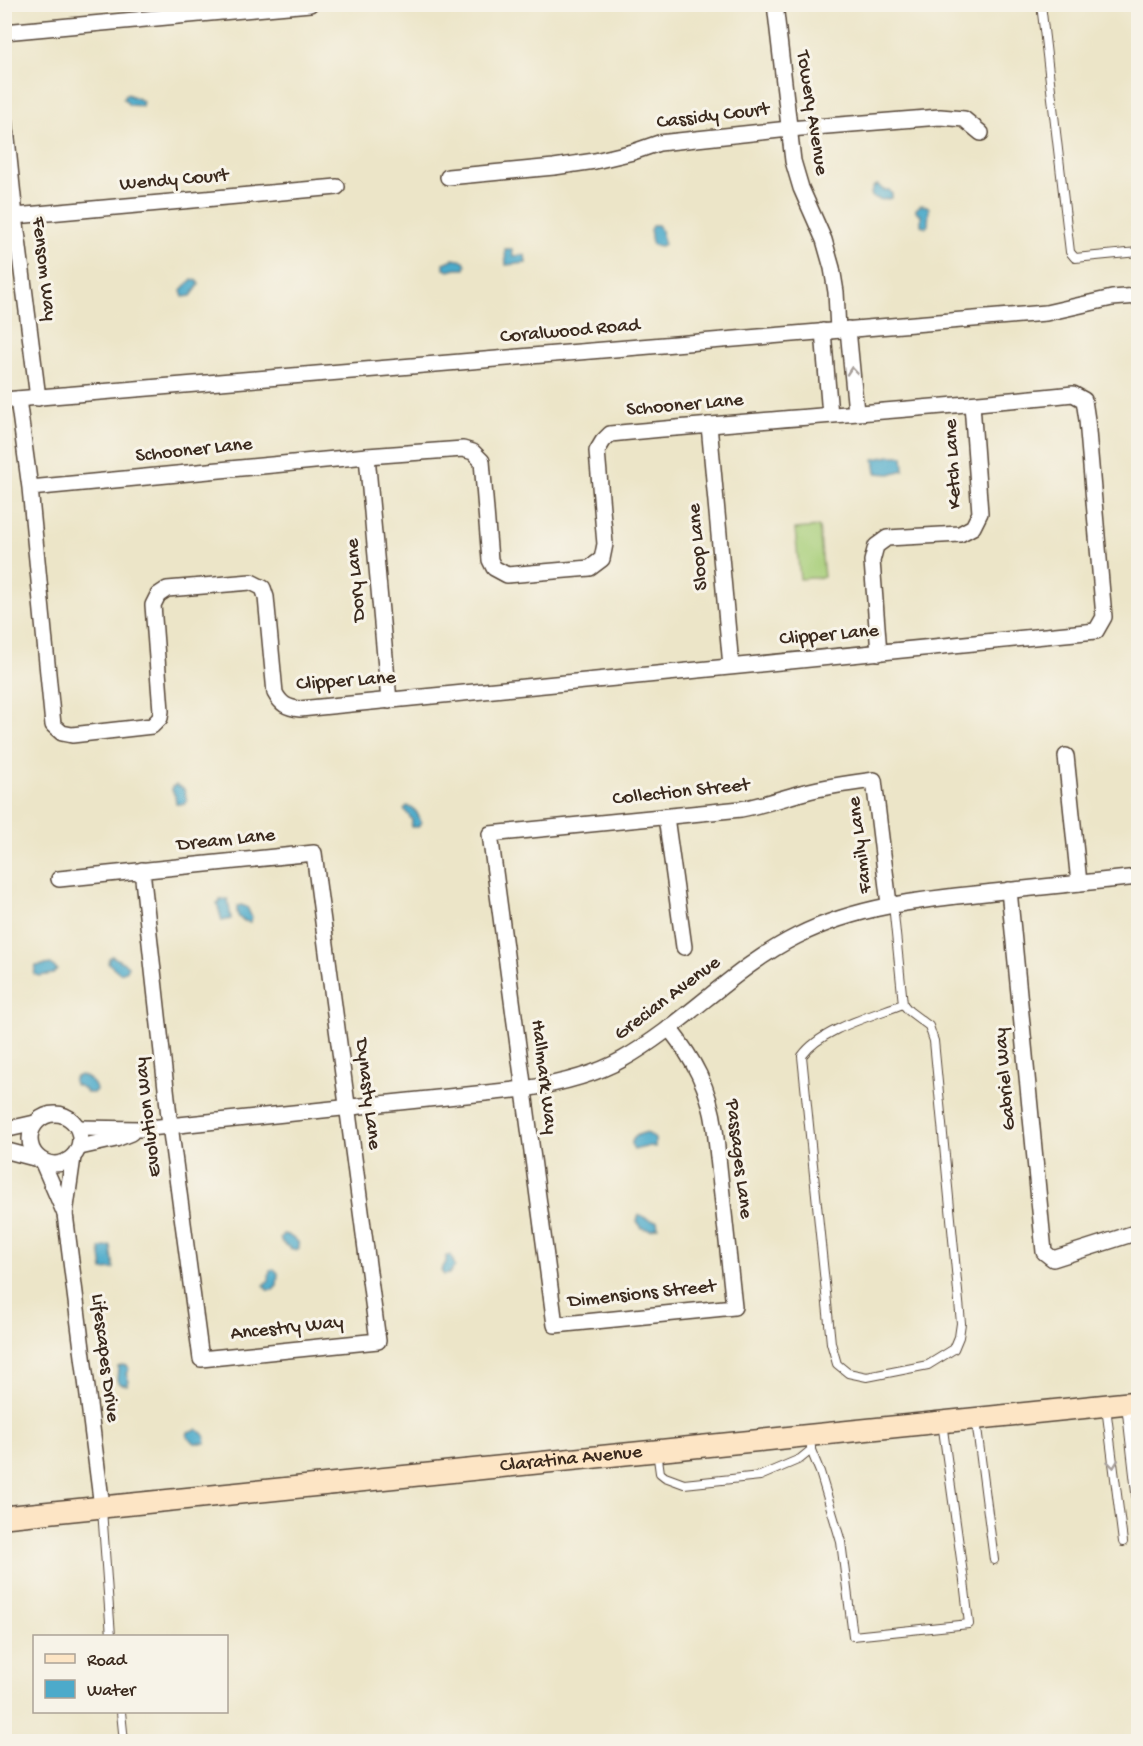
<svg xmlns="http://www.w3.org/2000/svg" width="1143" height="1746" viewBox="0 0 1143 1746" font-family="'Gochi Hand',sans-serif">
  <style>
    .green { fill: #a6cd77; stroke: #707c4a; stroke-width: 1.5 }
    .water { fill: #4caaca; stroke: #446a74; stroke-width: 1.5 }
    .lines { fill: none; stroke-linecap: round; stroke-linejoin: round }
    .service-casing { stroke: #564638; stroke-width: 10 }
    .minor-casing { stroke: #564638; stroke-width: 18 }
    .secondary-casing { stroke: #564638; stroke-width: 24 }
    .service { stroke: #fff; stroke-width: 8 }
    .minor { stroke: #fff; stroke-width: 15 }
    .secondary { stroke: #fde5c5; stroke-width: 21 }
    .oneway { stroke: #a79f9a }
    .labels { text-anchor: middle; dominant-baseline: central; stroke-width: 6; stroke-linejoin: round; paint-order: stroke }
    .street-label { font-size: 20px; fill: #3b2a1e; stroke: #f7f3e8 }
  </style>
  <rect width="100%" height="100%" fill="#f7f3e8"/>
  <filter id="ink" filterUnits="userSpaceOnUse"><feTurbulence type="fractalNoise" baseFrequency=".0167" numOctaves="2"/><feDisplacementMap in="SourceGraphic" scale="12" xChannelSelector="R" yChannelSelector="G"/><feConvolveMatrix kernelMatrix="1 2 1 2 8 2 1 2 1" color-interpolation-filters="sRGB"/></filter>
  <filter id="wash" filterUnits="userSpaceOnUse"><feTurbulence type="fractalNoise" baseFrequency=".008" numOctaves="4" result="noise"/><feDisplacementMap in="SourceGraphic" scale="24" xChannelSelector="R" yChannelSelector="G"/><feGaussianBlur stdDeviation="1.35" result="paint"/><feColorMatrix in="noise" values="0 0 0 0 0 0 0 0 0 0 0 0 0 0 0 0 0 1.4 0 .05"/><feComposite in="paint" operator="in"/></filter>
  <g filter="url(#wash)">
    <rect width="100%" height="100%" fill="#ece5c8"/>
    <polygon class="green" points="819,527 824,577 800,579 795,529"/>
    <g class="water">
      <polygon points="127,94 143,101 142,106 129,105 123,98"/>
      <polygon points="878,185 883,190 889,190 892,194 892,198 882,200 872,197 871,193 874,186"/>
      <polygon points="921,205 927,206 929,208 928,225 926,227 921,225 921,215 916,211 916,209"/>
      <path d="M 655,225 L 658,225 C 661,228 664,241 664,244 L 661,246 L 653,245 C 650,240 652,235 650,230 L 652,226 Z"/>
      <polygon points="505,249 512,249 513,256 525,255 526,263 506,265"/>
      <polygon points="453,259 464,261 466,265 465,269 456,269 449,271 444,269 444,263"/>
      <polygon points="192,279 198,281 199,285 191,296 183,297 181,291"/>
      <polygon points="890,456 903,456 904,470 890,474 876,473 874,459"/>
      <polygon points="176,785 184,789 187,801 184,804 176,804 175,796 172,790 172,787"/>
      <path d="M 407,806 C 415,808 419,814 421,823 L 418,827 L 411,827 L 412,820 L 404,809 Z"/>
      <polygon points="228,899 231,919 222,921 217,903 220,902 220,900"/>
      <path d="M 241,905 L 247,907 L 252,918 L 250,922 C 240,921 236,917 237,906 Z"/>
      <polygon points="112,956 126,964 128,966 126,971 120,973 108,963 109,958"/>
      <polygon points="51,964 57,970 53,974 39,976 34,974 36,966"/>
      <path d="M 80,1075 C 87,1077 95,1083 96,1090 L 93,1093 L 87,1093 L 83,1088 L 74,1084 L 74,1078 Z"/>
      <path d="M 644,1133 L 649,1134 L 655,1139 L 655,1147 L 650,1146 L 634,1150 C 628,1140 636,1135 644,1133 Z"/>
      <polygon points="639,1215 650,1220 657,1221 658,1227 651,1230 642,1228 637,1221"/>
      <path d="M 283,1234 L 288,1235 L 298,1242 L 299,1248 L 296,1250 C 290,1249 282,1244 280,1238 Z"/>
      <polygon points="111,1246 114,1269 103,1270 100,1248"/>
      <polygon points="451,1255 455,1266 449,1274 444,1275 441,1271 446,1262 446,1256"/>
      <polygon points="274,1269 278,1273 277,1286 273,1290 267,1290 264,1285 269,1280 270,1270"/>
      <polygon points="123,1365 127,1366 129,1369 126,1374 129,1381 127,1385 121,1384 117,1380 118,1367"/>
      <polygon points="197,1429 205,1436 206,1443 195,1443 187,1437 188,1432"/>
    </g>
  </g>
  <g filter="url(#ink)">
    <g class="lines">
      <g class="service-casing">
        <g id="service">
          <polyline points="1041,4 1070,252 1075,258 1138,252"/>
          <path d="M 893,904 L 903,1004 L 909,1011 L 929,1026 L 934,1041 L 961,1323 L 959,1337 L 954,1349 L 928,1365 L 867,1377 L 848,1373 L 837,1364 L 831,1343 L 802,1056 C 821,1029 872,1016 903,1004"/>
          <polyline points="1126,1404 1138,1510"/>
          <polyline points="1106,1407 1123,1542"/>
          <polyline points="976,1420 994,1560"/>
          <polyline points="811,1450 820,1472 841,1542 853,1636 969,1624 964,1581 942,1422"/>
          <polyline points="657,1451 660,1473 665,1477 684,1484 760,1476 800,1459 811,1450 811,1447"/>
          <polyline points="102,1509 111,1636"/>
          <polyline points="121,1712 124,1742"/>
        </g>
      </g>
      <g class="minor-casing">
        <g id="minor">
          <polyline points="775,4 793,161 801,188 824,240 832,268 836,292 838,330"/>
          <polyline points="4,32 310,4"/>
          <polyline points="4,109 15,216 38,398"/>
          <polyline points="448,177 554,167 595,161 633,152 659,143 789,129 940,117 964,119 981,133"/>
          <polyline points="15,216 337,187"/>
          <polyline points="848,329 856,412"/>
          <polyline points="823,331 830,415"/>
          <path d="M 18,399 L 30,488 L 53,725 L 62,733 L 72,735 L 152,726 L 160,718 L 161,711 L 153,605 L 158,595 L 167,589 L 251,582 L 263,588 L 266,597 L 275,693 C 281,704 287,708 300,709 L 1096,631 L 1104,617 L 1087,420 L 1084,400 L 1073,394 C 919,410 764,419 610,434 L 603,441 L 597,451 L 605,544 L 602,559 L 590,568 L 507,575 L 494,568 L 490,560 L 482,461 L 473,452 L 463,449 L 367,456 L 30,488"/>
          <polyline points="4,400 1046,313 1112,298 1138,296"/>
          <polyline points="709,425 731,666"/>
          <polyline points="367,456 389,701"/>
          <polyline points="879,653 872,561 876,546 887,538 960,534 973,527 980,513 972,404"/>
          <polyline points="1066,756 1079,883"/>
          <polyline points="666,817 684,947"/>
          <polyline points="59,879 314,853 378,1341 201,1359 170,1125 142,870"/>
          <polyline points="1009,890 1044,1252 1053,1259 1138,1232"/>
          <path d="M 669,1028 C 694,1060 709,1087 715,1129 L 734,1307 L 555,1325 L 490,834 L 741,809 C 763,805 783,798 805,792 C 827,786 851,783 874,780 L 889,904"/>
          <circle cx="55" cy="1139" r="25"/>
          <path d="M 78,1128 L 140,1129 L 524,1089 C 558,1084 593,1076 623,1059 C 685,1024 733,968 797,936 C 859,905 926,899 994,892 C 1042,887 1090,882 1138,877"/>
          <polyline points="4,1130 35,1123"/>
          <polyline points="80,1147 116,1139 131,1133"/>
          <polyline points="4,1150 38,1159"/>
          <polyline points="73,1157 65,1214 102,1507"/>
          <polyline points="42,1161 65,1214"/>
        </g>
      </g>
      <g class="secondary-casing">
        <g id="secondary">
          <path id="s1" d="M 4,1517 L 1138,1402"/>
        </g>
      </g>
      <use href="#service" class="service"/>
      <use href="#minor" class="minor"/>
      <use href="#secondary" class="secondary"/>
    </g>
    <defs><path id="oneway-chevron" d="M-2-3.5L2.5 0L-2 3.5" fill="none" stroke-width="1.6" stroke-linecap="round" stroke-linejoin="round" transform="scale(1.5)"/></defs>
    <g class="oneway">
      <use href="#oneway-chevron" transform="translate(852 371) rotate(-95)"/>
      <use href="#oneway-chevron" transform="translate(1113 1464) rotate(83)"/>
    </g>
  </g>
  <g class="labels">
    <g class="street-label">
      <text transform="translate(811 113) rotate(81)">Towery Avenue</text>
      <text transform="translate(713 117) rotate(-7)">Cassidy Court</text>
      <text transform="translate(174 181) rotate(-5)">Wendy Court</text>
      <text transform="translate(43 269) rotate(83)">Fensom Way</text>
      <text transform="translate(570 332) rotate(-5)">Coralwood Road</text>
      <text transform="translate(685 406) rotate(-5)">Schooner Lane</text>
      <text transform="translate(194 451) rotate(-6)">Schooner Lane</text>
      <text transform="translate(954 464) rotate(-93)">Ketch Lane</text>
      <text transform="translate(699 547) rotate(-95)">Sloop Lane</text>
      <text transform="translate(357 580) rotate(-95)">Dory Lane</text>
      <text transform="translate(829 636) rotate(-5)">Clipper Lane</text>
      <text transform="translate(346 682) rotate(-4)">Clipper Lane</text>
      <text transform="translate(681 793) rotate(-6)">Collection Street</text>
      <text transform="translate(226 841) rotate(-6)">Dream Lane</text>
      <text transform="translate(861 845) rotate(-97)">Family Lane</text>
      <text transform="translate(668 999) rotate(-37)">Grecian Avenue</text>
      <text transform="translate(543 1077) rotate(83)">Hallmark Way</text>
      <text transform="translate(1006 1079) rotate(-95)">Gabriel Way</text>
      <text transform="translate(367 1094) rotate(83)">Dynasty Lane</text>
      <text transform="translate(149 1117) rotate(-97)">Evolution Way</text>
      <text transform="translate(738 1159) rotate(83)">Passages Lane</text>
      <text transform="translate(642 1295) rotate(-6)">Dimensions Street</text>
      <text transform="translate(287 1329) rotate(-6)">Ancestry Way</text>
      <text transform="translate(104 1358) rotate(83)">Lifescapes Drive</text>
      <text stroke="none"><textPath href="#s1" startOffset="570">Claratina Avenue</textPath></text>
    </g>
  </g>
  <rect width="1143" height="1746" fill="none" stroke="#f7f3e8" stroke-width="24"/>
  <rect x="33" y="1635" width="195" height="78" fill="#f7f3e8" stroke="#aca397" stroke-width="1.5"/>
  <rect x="45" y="1654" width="30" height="9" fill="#fde5c5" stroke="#aca397" stroke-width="1.5"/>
  <text x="87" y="1665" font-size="18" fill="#3b2a1e">Road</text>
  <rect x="45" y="1680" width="30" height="18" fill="#4caaca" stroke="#aca397" stroke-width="1.5"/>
  <text x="87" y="1695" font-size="18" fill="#3b2a1e">Water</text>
</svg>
